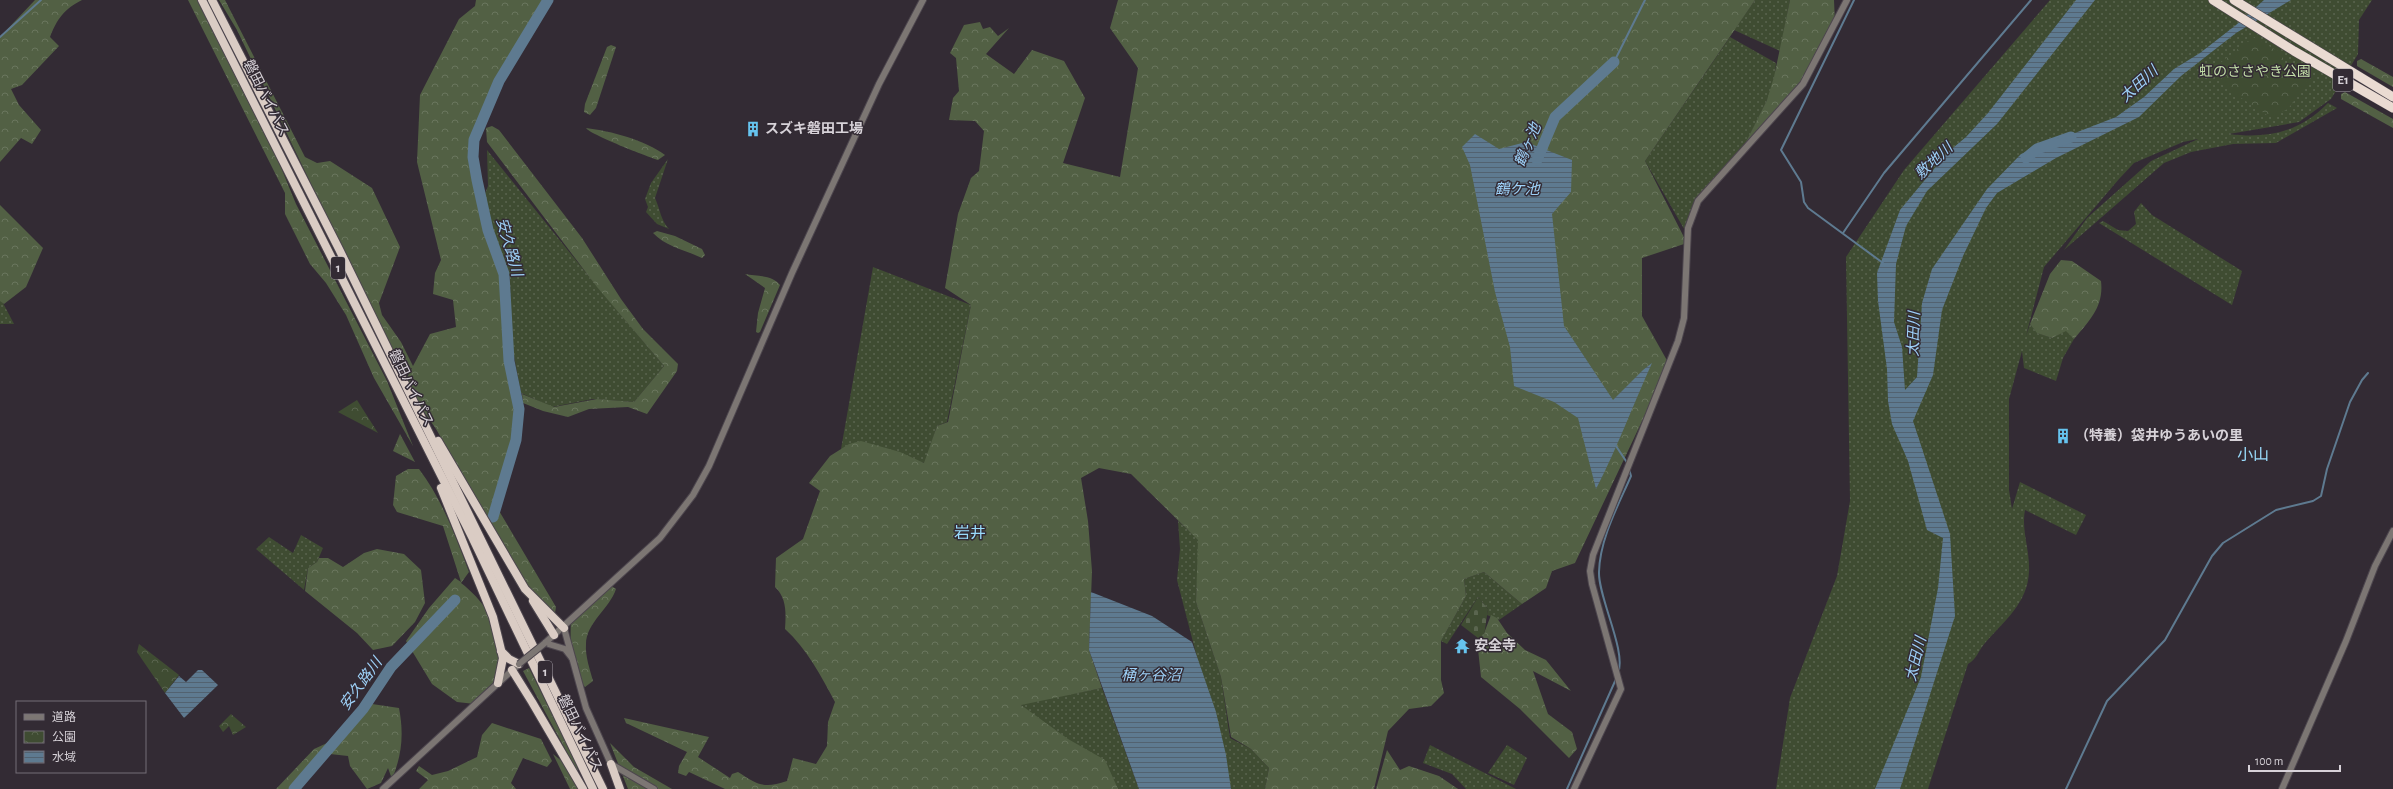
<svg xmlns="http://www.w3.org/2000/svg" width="2393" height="789" viewBox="0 0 2393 789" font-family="'Alegreya Sans','Noto Sans JP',sans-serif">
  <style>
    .grass { fill: url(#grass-dots) }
    .forest { fill: url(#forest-crowns) }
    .cemetery { fill: url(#cemetery-stones) }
    .park { fill: url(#park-crowns) }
    .water { fill: url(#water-rules) }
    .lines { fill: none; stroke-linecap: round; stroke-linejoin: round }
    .stream { stroke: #5e7a90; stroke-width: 2 }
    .river { stroke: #5e7a90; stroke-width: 11 }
    .tertiary-casing { stroke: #4d464e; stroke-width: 8 }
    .trunk-casing { stroke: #4d464e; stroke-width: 10 }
    .motorway-casing { stroke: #4d464e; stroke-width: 10 }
    .tertiary { stroke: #7c7673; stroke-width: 6 }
    .trunk { stroke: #daccc4; stroke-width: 8 }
    .motorway { stroke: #eadbd2; stroke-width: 9 }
    .tertiary-bridge-casing { stroke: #4d464e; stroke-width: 8; stroke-linecap: butt }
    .tertiary-bridge { stroke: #7c7673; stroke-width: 6 }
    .labels { text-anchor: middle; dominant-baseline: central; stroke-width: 3; stroke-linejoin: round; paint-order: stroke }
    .shield { fill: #332b34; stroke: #a6a0a7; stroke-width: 1 }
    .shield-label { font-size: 13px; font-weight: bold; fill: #d7d2d8 }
    .park-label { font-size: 14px; fill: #c2dda8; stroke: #332b34 }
    .street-label { font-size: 14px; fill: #d7d2d8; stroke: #332b34 }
    .poi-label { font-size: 14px; font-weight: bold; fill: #d7d2d8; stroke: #332b34; text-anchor: start }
    .water-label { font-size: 15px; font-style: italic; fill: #9dd0f7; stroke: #332b34 }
    .quarter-label { font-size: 16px; fill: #99dbfb; stroke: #332b34 }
  </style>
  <defs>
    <pattern id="grass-dots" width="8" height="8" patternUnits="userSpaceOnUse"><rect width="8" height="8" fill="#3f4c32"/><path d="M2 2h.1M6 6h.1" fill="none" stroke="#5a654f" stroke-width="1.8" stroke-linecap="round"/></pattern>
    <pattern id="forest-crowns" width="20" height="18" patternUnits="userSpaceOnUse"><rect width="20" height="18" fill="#526044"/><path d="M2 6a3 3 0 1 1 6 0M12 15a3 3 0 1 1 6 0" fill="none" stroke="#6a765e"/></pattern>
    <pattern id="cemetery-stones" width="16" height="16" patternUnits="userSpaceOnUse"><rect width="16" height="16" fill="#3f4c32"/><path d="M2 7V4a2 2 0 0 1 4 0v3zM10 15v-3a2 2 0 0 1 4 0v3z" fill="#5a654f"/></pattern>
    <pattern id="park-crowns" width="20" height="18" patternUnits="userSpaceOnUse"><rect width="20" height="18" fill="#3f4c32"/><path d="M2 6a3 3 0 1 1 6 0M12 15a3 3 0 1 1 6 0" fill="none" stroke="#5a654f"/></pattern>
    <pattern id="water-rules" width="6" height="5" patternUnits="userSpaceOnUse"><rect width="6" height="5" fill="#5e7a90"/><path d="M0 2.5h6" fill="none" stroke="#526270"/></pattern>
  </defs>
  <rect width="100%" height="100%" fill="#332b34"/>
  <g class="grass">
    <polygon points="1755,0 1790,0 1780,51 1734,30"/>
    <path d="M 2050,0 L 2372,0 L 2359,20 L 2358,54 L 2331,99 L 2299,122 L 2229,134 C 2268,139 2300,132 2328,103 L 2337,108 L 2276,143 L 2233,144 L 2191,152 L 2164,163 L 2064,250 L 2087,218 L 2151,161 L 2198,139 L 2183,142 L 2134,163 L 2119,179 L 2044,267 L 2026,336 L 2030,324 L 2038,333 L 2052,338 L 2066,330 L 2074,339 L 2063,358 L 2056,381 L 2024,368 L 2022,351 L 2009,399 L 2009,490 L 2012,509 L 2020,482 L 2086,515 L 2076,535 L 2025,510 C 2021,530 2030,550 2029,571 C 2028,603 2004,621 1985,643 C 1978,651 1977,659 1968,664 L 1928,789 L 1776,789 L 1790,698 L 1837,576 L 1850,501 L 1846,257 L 1904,170 Z"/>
    <polygon points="1730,37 1776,63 1774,86 1740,155 1698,201 1687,234 1645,161"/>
    <polygon points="487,150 596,285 664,366 634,402 593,399 552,407 521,393 511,340 510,278 491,229 484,196 488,186"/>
    <path d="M 668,159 L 655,198 C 660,209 661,221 669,229 L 657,224 L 646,212 L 648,207 L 645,199 L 651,183 Z"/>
    <polygon points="2141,203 2152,215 2242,271 2232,305 2099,223 2103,221 2118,230 2128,231 2136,224 2134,212"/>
    <polygon points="873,267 971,305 947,422 937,426 925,463 841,449"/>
    <polygon points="0,300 3,303 14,324 0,324"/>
    <polygon points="1178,521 1199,540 1196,602 1221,677 1230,738 1251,749 1269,768 1265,789 1231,789 1177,580 1180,549"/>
    <polygon points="301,535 323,548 317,562 308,568 304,590 256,549 269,537 293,553"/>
    <polygon points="1484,572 1522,604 1499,620 1487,615 1488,609 1478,597 1447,644 1441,641 1466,596 1464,579"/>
    <polygon points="1102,688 1139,789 1115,789 1020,704"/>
    <polygon points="1430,745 1516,789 1466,789 1452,774 1423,763"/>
    <polygon points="1507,745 1527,758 1514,785 1488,773"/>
  </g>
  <g class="forest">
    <path d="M 35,0 L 82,0 C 64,9 57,19 50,37 L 59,46 L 22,85 L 11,89 L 19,105 L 41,130 L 32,144 L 21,138 L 0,162 L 0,37 Z"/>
    <polygon points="188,0 202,0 255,104 296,204 387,381 413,446 374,378 346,315 326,283 310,264 285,214 285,193"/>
    <polygon points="219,0 225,0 305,157 317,163 330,161 372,188 400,247 379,303 382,315 401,342 413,366 430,334 456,327 453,300 433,294 435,273 441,260 417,162 420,95 459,19 475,6 476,0 543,0 476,122 474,162 485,219 501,272 507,375 514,403 516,434 507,469 495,504 556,607 555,613 541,604 528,586 436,429 404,383 412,368 402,373 237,30"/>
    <path d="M 1118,0 L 1755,0 L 1645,161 L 1687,243 L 1642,258 L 1642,316 L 1669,364 L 1575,563 L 1552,571 L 1546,588 L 1522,604 L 1484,572 L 1464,579 L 1466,596 L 1441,641 L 1441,680 L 1444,693 L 1431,706 L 1409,709 L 1388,731 L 1374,789 L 1265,789 L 1269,768 L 1251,749 L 1231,737 L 1221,677 L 1196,602 L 1198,540 L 1131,474 L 1099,468 L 1081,478 L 1088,521 L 1092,571 L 1089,650 L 1102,688 L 1021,705 L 1068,739 L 1105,760 L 1118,789 L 725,789 L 689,772 L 686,776 L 678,773 L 679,766 L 687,752 L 626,723 L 624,718 L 709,737 L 698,757 L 730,778 L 732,774 L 738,772 C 758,785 764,789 787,781 L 793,758 L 816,764 L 827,746 L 828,722 L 835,702 C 821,676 807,649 785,629 C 786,614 787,598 775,587 L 776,558 L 803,539 L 820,491 L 809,483 L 830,456 L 849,444 L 861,441 L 900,452 L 924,463 L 937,426 L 948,422 L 971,305 L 945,288 L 958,214 L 971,178 L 979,171 L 984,131 L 975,121 L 949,120 L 953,98 L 959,91 L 956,58 L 950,53 L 964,25 L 980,22 L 983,29 L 990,27 L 998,36 L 1009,28 L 986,54 L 1014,74 L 1032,50 L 1064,61 L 1085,98 L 1063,163 L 1120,177 L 1138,68 L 1110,28 Z"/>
    <polygon points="1790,0 1834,0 1835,24 1803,84 1744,146 1767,100 1774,77"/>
    <polygon points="611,45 616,47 596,108 590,115 584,112 585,104 607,47"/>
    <polygon points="2361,59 2393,77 2393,87 2357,66 2357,61"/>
    <polygon points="2345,92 2393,119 2393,128 2341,99 2341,94"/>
    <polygon points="492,126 499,130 582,238 621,299 643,329 678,364 677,371 647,414 628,407 589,409 568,417 543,411 523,403 522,394 554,407 597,399 634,402 664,366 597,287 487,142 486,128"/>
    <path d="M 586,128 C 611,131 645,140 665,155 L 658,160 C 648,157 589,134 586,128 Z"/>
    <polygon points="0,205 43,248 26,287 4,304 0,301"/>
    <path d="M 657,231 L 675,236 L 702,249 L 705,255 L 702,258 C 685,250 665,246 653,233 Z"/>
    <path d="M 2061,260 L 2072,261 L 2101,281 C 2104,306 2090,320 2074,339 L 2066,331 L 2052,338 L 2037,333 L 2030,324 L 2050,274 Z"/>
    <path d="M 745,274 C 756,276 773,275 780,285 L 760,332 L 758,333 L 756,332 L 758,313 L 765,288 Z"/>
    <polygon points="400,434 415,462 393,451"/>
    <path d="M 408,469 L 419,469 C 442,499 456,537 469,572 L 461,583 C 482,599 500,624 501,652 C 502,662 499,673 498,683 L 475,704 L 457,702 L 432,684 L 406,641 L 429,608 L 455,578 L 461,582 L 443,526 L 397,512 L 393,505 L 396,476 Z"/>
    <polygon points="377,549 404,554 421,570 425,603 415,622 392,646 373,650 357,633 305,591 308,568 317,562 319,558 328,558 343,567 364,553"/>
    <path d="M 610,585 L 616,589 C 610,608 586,623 586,644 C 585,656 590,670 593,681 L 585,687 C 570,672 570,641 571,621 Z"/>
    <polygon points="1491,615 1497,618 1507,633 1525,650 1546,660 1571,691 1533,671 1548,714 1572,732 1577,749 1569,758 1520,709 1481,677 1478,649"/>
    <polygon points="529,668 577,764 578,773 523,671"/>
    <path d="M 372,704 L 399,708 C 404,734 402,755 392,779 L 388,768 L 381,783 L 367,789 L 350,766 L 348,756 L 330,754 L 300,789 L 276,789 L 314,749 L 349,733 L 350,723 Z"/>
    <polygon points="492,723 541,739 552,761 547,767 523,758 511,783 516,789 419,789 428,780 416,771 419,766 432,775 448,771 477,757 482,735"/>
    <polygon points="610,743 634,767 672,789 628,789"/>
    <polygon points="1387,750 1400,770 1409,766 1439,776 1458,789 1376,789"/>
    <polygon points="553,754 563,762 578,789 570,789"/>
  </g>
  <polygon class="cemetery" points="1478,597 1488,609 1484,636 1478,638 1461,625"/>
  <g class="park">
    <polygon points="2253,37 2283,54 2283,63 2308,82 2288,109 2270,117 2223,86 2219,64"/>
    <polygon points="357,400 378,433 338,412"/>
    <polygon points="139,644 179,675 165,693 137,652"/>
    <polygon points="231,714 246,727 233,735 229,726 223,732 219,726"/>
  </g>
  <g class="water">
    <polygon points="2076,0 2095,0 1997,124 1927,191 1906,226 1896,264 1894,322 1902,347 1905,390 1917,377 1922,303 1932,269 1987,189 2021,154 2116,117 2144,97 2174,69 2200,53 2236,25 2264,0 2291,0 2236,33 2181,76 2139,117 2056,158 1997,193 1986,208 1963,256 1942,310 1933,375 1913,421 1950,534 1955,616 1900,789 1875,789 1921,677 1938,588 1943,538 1927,530 1908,461 1892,424 1888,401 1887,369 1878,301 1877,273 1900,210 1948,152 1966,137 1988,113"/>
    <path d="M 1475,134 L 1499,149 L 1526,142 L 1572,160 L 1571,192 L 1552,214 L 1564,326 L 1613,400 L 1643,370 L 1652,363 C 1633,405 1617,448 1596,489 L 1578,418 L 1554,402 L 1514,386 L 1510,347 L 1495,292 L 1470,165 L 1462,147 Z"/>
    <polygon points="1091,592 1152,616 1192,642 1216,712 1226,755 1231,789 1139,789 1089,650"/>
    <polygon points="198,670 202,670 218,685 184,718 165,693 179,676 186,682"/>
  </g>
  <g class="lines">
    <g class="stream">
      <polyline points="1854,0 1781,150 1801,182 1804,202 1808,208 1883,263"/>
      <polyline points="0,37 41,0"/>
      <polyline points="1614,62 1645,0"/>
      <polyline points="1843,233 1884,173 2031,0"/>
      <polyline points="1616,446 1628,464"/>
      <path d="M 1618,673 C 1627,652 1598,597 1599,572 C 1600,538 1618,506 1631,476 L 1629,469"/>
      <polyline points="1567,789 1616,679"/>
      <polyline points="2066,789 2107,701 2165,640 2212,556 2223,543 2276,510 2313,501 2321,496 2327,469 2350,402 2362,380 2368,373"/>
    </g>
    <g class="river">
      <polyline points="2026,158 2037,149 2071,137"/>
      <polyline points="1537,160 1555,117 1614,62"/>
      <polyline points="493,517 516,440 519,409 509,361 504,274 488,230 477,180 473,157 474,140 499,81 548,0"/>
      <polyline points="294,789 363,709 391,667 455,600"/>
    </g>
    <g class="tertiary-casing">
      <g id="tertiary">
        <polyline points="564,628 586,708 611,764 654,789"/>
        <polyline points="545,643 660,538 693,495 709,466 792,273 879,84 923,0"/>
        <polyline points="545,643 565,649 572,658"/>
        <polyline points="383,789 519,664"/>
        <polyline points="1574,789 1621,689 1592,584 1590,571 1593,555 1678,341 1684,318 1688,228 1698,201 1803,84 1847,0"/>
        <polyline points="2282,789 2346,641 2375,566 2393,531"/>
      </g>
    </g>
    <g class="trunk-casing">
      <g id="trunk">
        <polyline points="202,0 472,537 593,789"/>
        <polyline points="212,0 339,249 603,789"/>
        <polyline points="438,441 525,589 564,628"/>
        <polyline points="441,488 493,617 503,658 498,683"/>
        <polyline points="533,601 554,635"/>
        <polyline points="501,651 509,659 519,664"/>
        <polyline points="512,670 532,702 583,789"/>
        <polyline points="611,764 620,789"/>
      </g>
    </g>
    <g class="motorway-casing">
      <g id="motorway">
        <polyline points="2213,0 2294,51 2393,108"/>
        <polyline points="2234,0 2393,97"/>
      </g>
    </g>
    <use href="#tertiary" class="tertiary"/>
    <use href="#trunk" class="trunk"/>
    <use href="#motorway" class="motorway"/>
    <g class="tertiary-bridge-casing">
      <polyline id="tertiary-bridge" points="519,664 545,643"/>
    </g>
    <use href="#tertiary-bridge" class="tertiary-bridge"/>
  </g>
  <defs>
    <g id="building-bare" transform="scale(1.2)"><path d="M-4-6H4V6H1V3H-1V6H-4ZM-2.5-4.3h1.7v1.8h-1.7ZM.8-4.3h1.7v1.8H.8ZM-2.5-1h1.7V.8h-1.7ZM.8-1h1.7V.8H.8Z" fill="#66c4ef" stroke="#332b34" stroke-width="2.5" paint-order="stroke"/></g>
    <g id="temple-bare" transform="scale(1.2)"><path d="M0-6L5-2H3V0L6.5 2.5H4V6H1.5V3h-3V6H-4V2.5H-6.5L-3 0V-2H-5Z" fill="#66c4ef" stroke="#332b34" stroke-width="2.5" paint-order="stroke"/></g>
  </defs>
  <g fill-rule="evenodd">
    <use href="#building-bare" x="753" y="129"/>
    <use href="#building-bare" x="2063" y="436"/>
    <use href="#temple-bare" x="1462" y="646"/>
  </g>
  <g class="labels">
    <g class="shield">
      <rect x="2333" y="69" width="20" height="22" rx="3"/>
      <rect x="331" y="257" width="14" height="22" rx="3"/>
      <rect x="538" y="661" width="14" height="22" rx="3"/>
    </g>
    <g class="shield-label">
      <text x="2343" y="80">E1</text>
      <text x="338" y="268">1</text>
      <text x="545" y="672">1</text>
    </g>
    <g class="park-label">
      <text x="2255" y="72">虹のささやき公園</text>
    </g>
    <g class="street-label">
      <text transform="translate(266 98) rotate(63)">磐田バイパス</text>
      <text transform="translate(411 388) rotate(64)">磐田バイパス</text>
      <text transform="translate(580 733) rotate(64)">磐田バイパス</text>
    </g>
    <g class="poi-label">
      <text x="765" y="129">スズキ磐田工場</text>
      <text x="2075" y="436">（特養）袋井ゆうあいの里</text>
      <text x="1474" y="646">安全寺</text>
    </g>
    <g class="water-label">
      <text transform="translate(2139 84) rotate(-42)">太田川</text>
      <text transform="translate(1528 145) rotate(-67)">鶴ヶ池</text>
      <text transform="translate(1934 161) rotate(-43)">敷地川</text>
      <text x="1517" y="189">鶴ケ池</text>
      <text transform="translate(509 247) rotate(74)">安久路川</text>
      <text transform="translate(1914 334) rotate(-88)">太田川</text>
      <text transform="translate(1916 659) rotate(-76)">太田川</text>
      <text x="1151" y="675">桶ヶ谷沼</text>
      <text transform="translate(361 684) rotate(-54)">安久路川</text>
    </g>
    <g class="quarter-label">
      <text x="2253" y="455">小山</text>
      <text x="970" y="533">岩井</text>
    </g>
  </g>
  <rect x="16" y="701" width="130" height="72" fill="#332b34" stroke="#756e76"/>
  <rect x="24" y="714" width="20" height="6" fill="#7c7673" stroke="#756e76"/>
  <text x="52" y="721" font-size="12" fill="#d7d2d8">道路</text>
  <rect x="24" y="731" width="20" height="12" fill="url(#park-crowns)" stroke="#756e76"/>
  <text x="52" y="741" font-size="12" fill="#d7d2d8">公園</text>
  <rect x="24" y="751" width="20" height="12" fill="url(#water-rules)" stroke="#756e76"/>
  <text x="52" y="761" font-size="12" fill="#d7d2d8">水域</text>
  <path d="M2249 765v6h91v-6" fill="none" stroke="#d7d2d8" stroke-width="2"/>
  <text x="2255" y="765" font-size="12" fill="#d7d2d8" stroke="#332b34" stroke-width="3" paint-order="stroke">100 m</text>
</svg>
